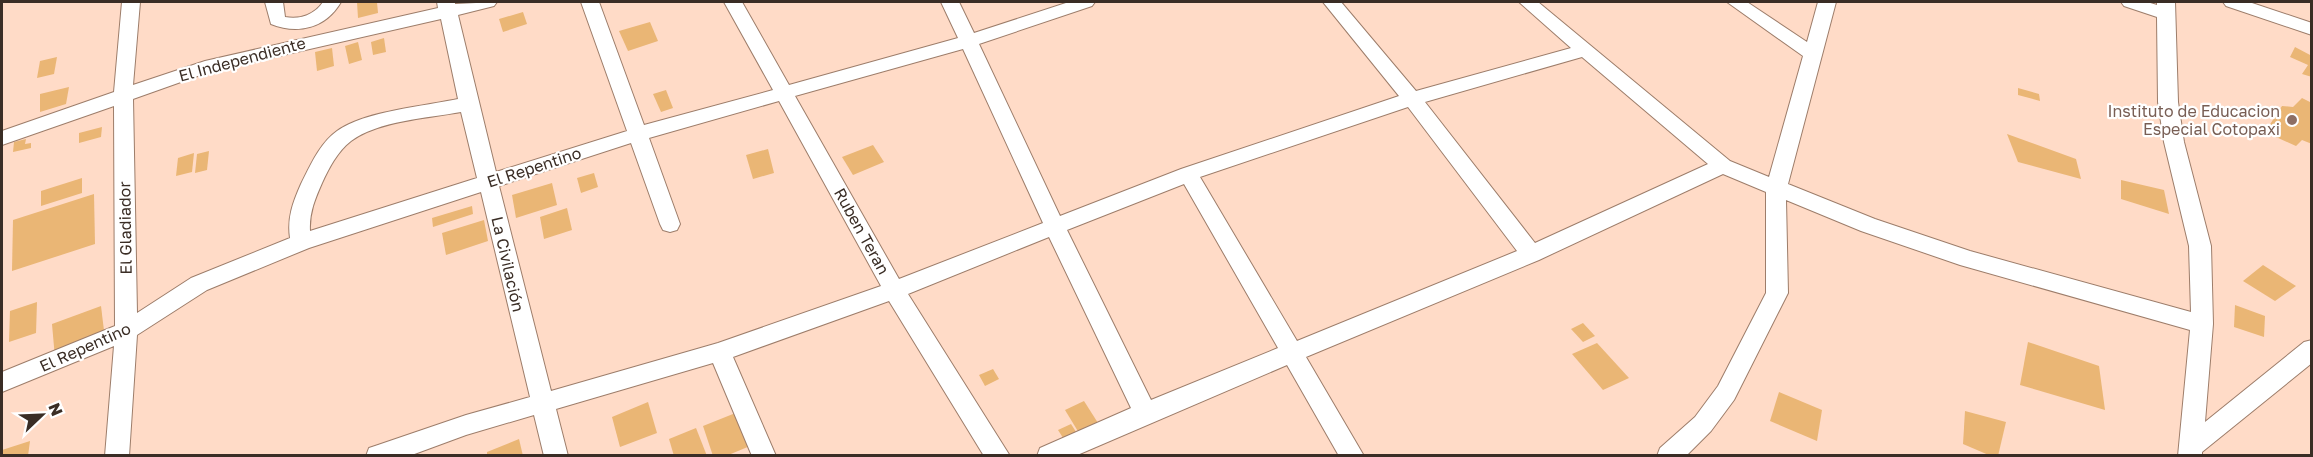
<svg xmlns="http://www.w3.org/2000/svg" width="2313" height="457" viewBox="0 0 2313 457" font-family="'Golos Text',sans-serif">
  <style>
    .building { fill: #eab675 }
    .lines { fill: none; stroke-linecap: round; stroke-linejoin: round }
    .minor-casing { stroke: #9d7d6a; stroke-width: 2 }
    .minor { fill: #fff; fill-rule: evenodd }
    .education-dot { fill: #8d6e63; stroke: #fff; stroke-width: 2 }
    .labels { text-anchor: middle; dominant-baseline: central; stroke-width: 4.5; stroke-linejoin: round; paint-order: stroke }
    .street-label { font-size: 16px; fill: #3a2d25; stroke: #fff }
    .education-label { font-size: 16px; fill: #785e54; stroke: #fff; text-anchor: end }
  </style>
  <rect width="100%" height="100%" fill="#ffdbc7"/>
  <g class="building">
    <polygon points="357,2 377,2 378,13 358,18"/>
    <polygon points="523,12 527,24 503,32 499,19"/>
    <polygon points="650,22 658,41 628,51 619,31"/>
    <polygon points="384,38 386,52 373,55 371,42"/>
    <polygon points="358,42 362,60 349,64 345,46"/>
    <polygon points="2295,47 2312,56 2312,77 2302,74 2308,65 2290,57"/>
    <polygon points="332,48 334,66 317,71 315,52"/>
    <polygon points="57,57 54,74 37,78 40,61"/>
    <polygon points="69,87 66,104 40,112 40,94"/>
    <polygon points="2018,88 2039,94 2040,101 2018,95"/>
    <polygon points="666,90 673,108 661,112 653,94"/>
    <polygon points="2302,98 2312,103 2312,144 2302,140 2296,146 2265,132 2282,106 2293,107"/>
    <polygon points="102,127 101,137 79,143 79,133"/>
    <polygon points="2007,134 2076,159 2081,179 2018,162"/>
    <polygon points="26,139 25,144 31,143 31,148 13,152 14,142"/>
    <polygon points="873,145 884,162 853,175 842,157"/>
    <polygon points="768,149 774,173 753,179 746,155"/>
    <polygon points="209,151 207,170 195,173 197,154"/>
    <polygon points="194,153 192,172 176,176 178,158"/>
    <polygon points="594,173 598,187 581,193 577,178"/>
    <polygon points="82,178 82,193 41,206 41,191"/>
    <polygon points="2121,180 2164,190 2169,214 2121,199"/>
    <polygon points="552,183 557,205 516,218 512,195"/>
    <polygon points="94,194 95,244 12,271 13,220"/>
    <polygon points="472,206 473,214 433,227 432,218"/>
    <polygon points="567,208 572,230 544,239 540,217"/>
    <polygon points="484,220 488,241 446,255 442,233"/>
    <polygon points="2263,265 2296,286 2275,301 2243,281"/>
    <polygon points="37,302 36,333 9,342 10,311"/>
    <polygon points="2235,305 2265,316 2264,337 2234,327"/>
    <polygon points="101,306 105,339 55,358 52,324"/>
    <polygon points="1583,323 1595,336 1583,342 1571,329"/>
    <polygon points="2028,342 2099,366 2105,410 2020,385"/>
    <polygon points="1597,343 1629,378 1603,390 1572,354"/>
    <polygon points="993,369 999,379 985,386 979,375"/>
    <polygon points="1779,392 1822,410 1817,441 1770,421"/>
    <polygon points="1084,401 1098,423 1079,433 1065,410"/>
    <polygon points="648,402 657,433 620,447 612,417"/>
    <polygon points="1965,411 2006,422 1998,456 1991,456 1963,444"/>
    <polygon points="738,412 750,446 726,456 713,456 703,426"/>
    <polygon points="1071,424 1078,435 1065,441 1058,430"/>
    <polygon points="696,428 707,456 674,456 669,439"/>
    <polygon points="519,439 523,456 487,456 487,452"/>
    <polygon points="30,441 28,456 2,456 2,450"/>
  </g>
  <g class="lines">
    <g class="minor-casing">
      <g id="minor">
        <path d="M 122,2 L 140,2 L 133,85 L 205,61 L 438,8 L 437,2 L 455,2 L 455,4 L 497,2 L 494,6 L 458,15 L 496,172 L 627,131 L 581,2 L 599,2 L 644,125 L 773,90 L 724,2 L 742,2 L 789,85 L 958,38 L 941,2 L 959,2 L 974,33 L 1069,2 L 1095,2 L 1092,6 L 979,44 L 1060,216 L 1181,169 L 1399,96 L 1323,2 L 1341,2 L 1416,91 L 1571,48 L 1519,2 L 1538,2 L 1730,161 L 1769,177 L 1803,56 L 1727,2 L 1747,2 L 1807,42 L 1818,2 L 1836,2 L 1788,184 L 1875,219 L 1970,251 L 2191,312 L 2189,246 L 2164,142 L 2158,102 L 2157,17 L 2124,6 L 2121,2 L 2147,2 L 2157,5 L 2157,2 L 2175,2 L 2178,102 L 2184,142 L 2211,246 L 2213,324 L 2205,422 L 2304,342 L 2312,340 L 2312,363 L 2202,452 L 2202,456 L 2178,456 L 2190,330 L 1960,265 L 1861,231 L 1786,200 L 1788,293 L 1734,400 L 1711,431 L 1686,456 L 1657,456 L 1660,448 L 1695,417 L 1718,386 L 1766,293 L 1766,192 L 1723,174 L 1539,260 L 1306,357 L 1364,456 L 1339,456 L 1287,365 L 1075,456 L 1037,456 L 1040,448 L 1131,408 L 1049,237 L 908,294 L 1010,456 L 984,456 L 889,301 L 733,357 L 776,456 L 752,456 L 713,363 L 556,409 L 568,456 L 544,456 L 534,415 L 466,435 L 409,456 L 366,456 L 369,448 L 378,445 L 466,415 L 530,397 L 481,192 L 309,248 L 207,290 L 137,335 L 129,456 L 105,456 L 114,346 L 2,392 L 2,372 L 115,326 L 114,106 L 2,145 L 2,131 L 114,92 ZM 441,19 L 458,99 C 425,106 365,111 337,131 C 320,143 310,166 301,184 C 293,202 287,218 290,238 L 191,278 L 137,313 L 133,99 L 209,72 ZM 963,49 L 1043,223 L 899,279 L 795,96 ZM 1582,57 L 1708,164 L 1535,243 L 1425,102 ZM 779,101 L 881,286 L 718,343 L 551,391 L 499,186 L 631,143 L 660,224 L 663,230 L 670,232 L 677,230 L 680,224 L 649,138 ZM 1408,107 L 1517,251 L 1297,341 L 1200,177 ZM 461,112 L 477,178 L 310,231 C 309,213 315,199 322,183 C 329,168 337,152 351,141 C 377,121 429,118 461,112 ZM 1184,184 L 1278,348 L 1151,400 L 1067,230 Z"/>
        <path d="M 265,2 L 283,2 L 285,17 C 301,20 315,14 323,2 L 341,2 C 326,28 298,35 271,24 Z"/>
        <polygon points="2223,2 2249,2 2312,23 2312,35 2226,6"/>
      </g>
    </g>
    <use href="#minor" class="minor"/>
  </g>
  <circle class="education-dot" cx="2292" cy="120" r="6"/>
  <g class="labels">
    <g class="street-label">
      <text transform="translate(242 59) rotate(-15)">El Independiente</text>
      <text transform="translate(534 167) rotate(-18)">El Repentino</text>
      <text transform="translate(125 228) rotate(-91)">El Gladiador</text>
      <text transform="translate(862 231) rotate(61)">Ruben Teran</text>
      <text transform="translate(508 264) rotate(77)">La Civilación</text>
      <text transform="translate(85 347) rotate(-24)">El Repentino</text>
    </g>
    <g class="education-label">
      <text x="2280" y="111">Instituto de Educacion<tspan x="2280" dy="18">Especial Cotopaxi</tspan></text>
    </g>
  </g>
  <rect width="2313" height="457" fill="none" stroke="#3a2d25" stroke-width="6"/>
  <g transform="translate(42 415) rotate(67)" stroke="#ffffff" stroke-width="4.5" paint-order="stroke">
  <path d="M0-4.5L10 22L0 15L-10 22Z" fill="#3a2d25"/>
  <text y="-9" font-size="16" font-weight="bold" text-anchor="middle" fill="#3a2d25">N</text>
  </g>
</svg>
